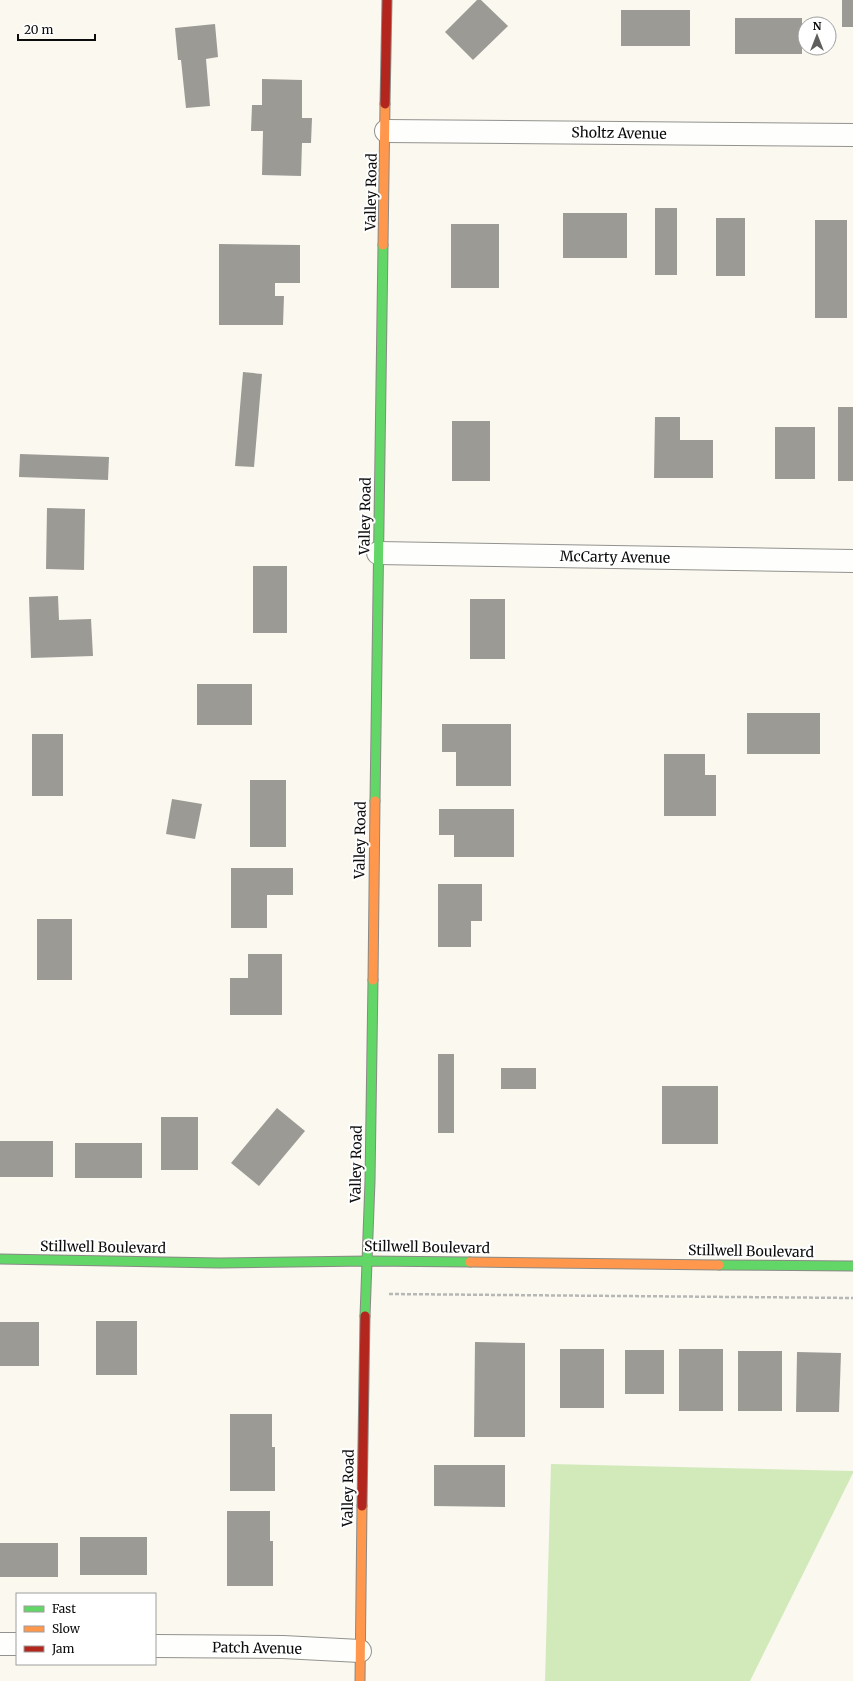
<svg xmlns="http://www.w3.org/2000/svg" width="853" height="1681" viewBox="0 0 853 1681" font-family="Merriweather,serif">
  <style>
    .forest { fill: #d2eaba }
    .building { fill: #9c9a95 }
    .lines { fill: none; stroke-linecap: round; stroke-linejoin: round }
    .street-casing { stroke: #93928e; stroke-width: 24 }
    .fast-casing { stroke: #8a8985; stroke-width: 11 }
    .slow-casing { stroke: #8a8985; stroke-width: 11 }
    .jam-casing { stroke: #8a8985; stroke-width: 11 }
    .path { stroke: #b7b7b5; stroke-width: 2.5; stroke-dasharray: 4 2; stroke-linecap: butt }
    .street { stroke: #fefefd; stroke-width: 22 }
    .fast { stroke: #63d668; stroke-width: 9 }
    .slow { stroke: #ff974d; stroke-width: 9 }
    .jam { stroke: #b3261e; stroke-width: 9 }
    .labels { text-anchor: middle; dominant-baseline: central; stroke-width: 4; stroke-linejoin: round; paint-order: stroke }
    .street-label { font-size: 14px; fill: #0c0c0c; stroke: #fff }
  </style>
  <rect width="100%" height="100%" fill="#faf8ef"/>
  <polygon class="forest" points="551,1464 853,1471 853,1473 750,1681 545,1681"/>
  <g class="building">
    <polygon points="477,0 481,0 508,26 473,60 445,32"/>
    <rect x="842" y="0" width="11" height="27"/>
    <rect x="621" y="10" width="69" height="36"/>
    <rect x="735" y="18" width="67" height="36"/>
    <polygon points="215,24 218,57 206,59 210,106 186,108 181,60 178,60 175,28"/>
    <polygon points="262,79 302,80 302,118 312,118 311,143 302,143 301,176 262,175 263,131 251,131 252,105 262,105"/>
    <rect x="655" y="208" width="22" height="67"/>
    <rect x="563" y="213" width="64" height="45"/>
    <rect x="716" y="218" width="29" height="58"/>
    <rect x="815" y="220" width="32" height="98"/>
    <rect x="451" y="224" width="48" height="64"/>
    <polygon points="219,244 300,245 300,283 275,283 275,296 284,296 283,325 219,325"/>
    <polygon points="243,372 262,374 254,467 235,466"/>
    <rect x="838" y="407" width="15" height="74"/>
    <polygon points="655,417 680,417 680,440 713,440 713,478 654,478"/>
    <rect x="452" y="421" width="38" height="60"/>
    <rect x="775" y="427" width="40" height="52"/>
    <polygon points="20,454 109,457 108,480 19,477"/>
    <polygon points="47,508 85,509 84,570 46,569"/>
    <rect x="253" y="566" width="34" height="67"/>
    <polygon points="58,596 59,620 91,619 93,656 31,658 29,597"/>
    <rect x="470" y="599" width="35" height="60"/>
    <rect x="197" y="684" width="55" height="41"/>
    <rect x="747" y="713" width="73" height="41"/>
    <polygon points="442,724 511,724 511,786 456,786 456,752 442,752"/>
    <rect x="32" y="734" width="31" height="62"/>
    <polygon points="664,754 705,754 705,775 716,775 716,816 664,816"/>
    <rect x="250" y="780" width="36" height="67"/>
    <polygon points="172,799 202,804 195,839 166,834"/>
    <polygon points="439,809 514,809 514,857 454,857 454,835 439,835"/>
    <polygon points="231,868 293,868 293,895 267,895 267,928 231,928"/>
    <polygon points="438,884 482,884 482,921 471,921 471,947 438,947"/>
    <rect x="37" y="919" width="35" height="61"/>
    <polygon points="248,954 282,954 282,1015 230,1015 230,978 248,978"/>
    <rect x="438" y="1054" width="16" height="79"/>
    <rect x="501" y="1068" width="35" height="21"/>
    <rect x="662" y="1086" width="56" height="58"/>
    <polygon points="277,1108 305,1131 259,1186 231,1163"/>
    <rect x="161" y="1117" width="37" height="53"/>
    <rect x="0" y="1141" width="53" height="36"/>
    <rect x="75" y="1143" width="67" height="35"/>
    <rect x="96" y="1321" width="41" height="54"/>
    <rect x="0" y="1322" width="39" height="44"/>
    <polygon points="475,1342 525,1343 525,1437 474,1437"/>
    <rect x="560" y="1349" width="44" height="59"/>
    <rect x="679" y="1349" width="44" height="62"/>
    <rect x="625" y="1350" width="39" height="44"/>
    <rect x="738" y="1351" width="44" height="60"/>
    <polygon points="797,1352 841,1353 839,1412 796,1412"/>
    <polygon points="230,1414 272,1414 272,1447 275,1447 275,1491 230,1491"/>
    <polygon points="434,1465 505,1465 505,1507 434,1506"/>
    <polygon points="227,1511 270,1511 270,1541 273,1541 273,1586 227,1586"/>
    <rect x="80" y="1537" width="67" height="38"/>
    <rect x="0" y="1543" width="58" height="34"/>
  </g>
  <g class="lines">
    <g class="street-casing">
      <g id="street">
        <polyline points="386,131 853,135"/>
        <polyline points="378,553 853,561"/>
        <polyline points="0,1644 17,1644"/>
        <polyline points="155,1646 283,1647 360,1651"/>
      </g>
    </g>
    <g class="fast-casing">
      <g id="fast">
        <polyline points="375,801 383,245"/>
        <polyline points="0,1259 219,1263 368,1261 470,1262"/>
        <polyline points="719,1265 853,1266"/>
        <polyline points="365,1316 370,1181 373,980"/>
      </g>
    </g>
    <g class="slow-casing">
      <g id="slow">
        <polyline points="383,245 385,104"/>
        <polyline points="373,980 375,801"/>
        <polyline points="470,1262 719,1265"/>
        <polyline points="360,1681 362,1506"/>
      </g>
    </g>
    <g class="jam-casing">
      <g id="jam">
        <polyline points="385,104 387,0"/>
        <polyline points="362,1506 365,1316"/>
      </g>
    </g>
    <polyline class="path" points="389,1294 853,1298"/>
    <use href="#street" class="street"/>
    <use href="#fast" class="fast"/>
    <use href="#slow" class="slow"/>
    <use href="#jam" class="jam"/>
  </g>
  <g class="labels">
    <g class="street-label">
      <text transform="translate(619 133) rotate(1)">Sholtz Avenue</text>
      <text transform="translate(371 192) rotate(-89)">Valley Road</text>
      <text transform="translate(365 516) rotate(-89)">Valley Road</text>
      <text transform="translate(615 557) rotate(1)">McCarty Avenue</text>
      <text transform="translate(360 840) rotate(-89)">Valley Road</text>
      <text transform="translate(356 1164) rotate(-89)">Valley Road</text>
      <text transform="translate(103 1247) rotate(1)">Stillwell Boulevard</text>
      <text transform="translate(427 1247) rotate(1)">Stillwell Boulevard</text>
      <text transform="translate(751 1251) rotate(1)">Stillwell Boulevard</text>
      <text transform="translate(348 1488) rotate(-89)">Valley Road</text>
      <text transform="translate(257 1648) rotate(1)">Patch Avenue</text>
    </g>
  </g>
  <rect x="16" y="1593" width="140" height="72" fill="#ffffff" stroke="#9e9e9e"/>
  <rect x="24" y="1606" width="20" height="6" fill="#63d668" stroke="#9e9e9e"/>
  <text x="52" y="1613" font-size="12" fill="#0c0c0c">Fast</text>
  <rect x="24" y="1626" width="20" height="6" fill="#ff974d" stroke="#9e9e9e"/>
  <text x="52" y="1633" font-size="12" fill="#0c0c0c">Slow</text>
  <rect x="24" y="1646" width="20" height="6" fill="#b3261e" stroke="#9e9e9e"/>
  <text x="52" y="1653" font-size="12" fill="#0c0c0c">Jam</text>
  <g transform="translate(817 36)"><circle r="19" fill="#ffffff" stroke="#9e9e9e"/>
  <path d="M0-3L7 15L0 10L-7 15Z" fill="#5f5f5b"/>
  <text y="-6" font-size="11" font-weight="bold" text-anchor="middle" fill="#0c0c0c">N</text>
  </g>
  <path d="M18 34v6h77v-6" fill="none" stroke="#0c0c0c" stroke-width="2"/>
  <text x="24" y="34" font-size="12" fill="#0c0c0c" stroke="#ffffff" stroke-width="3" paint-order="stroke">20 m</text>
</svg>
